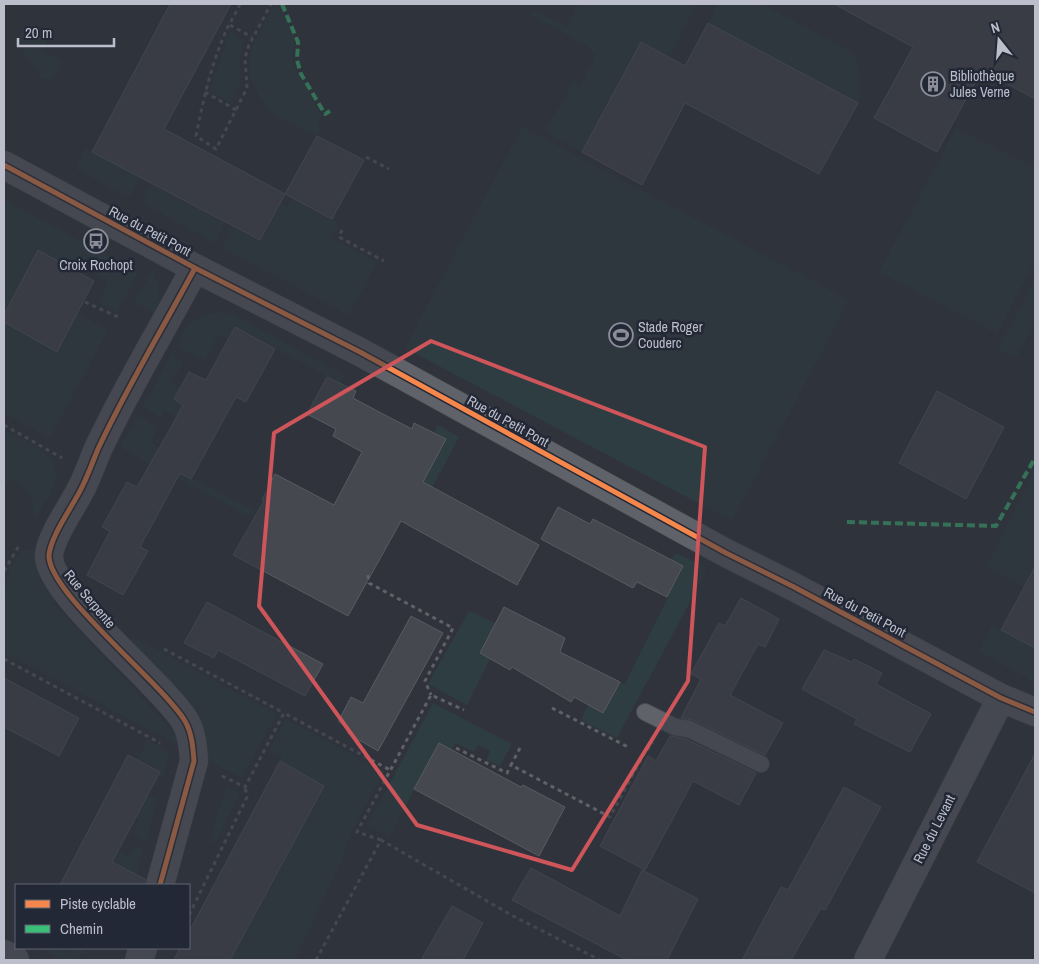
<svg xmlns="http://www.w3.org/2000/svg" width="1039" height="964" viewBox="0 0 1039 964" font-family="'Archivo Narrow',sans-serif">
  <style>
    .green { fill: #2e3d42 }
    .building { fill: #45484f; stroke: #585b63 }
    .lines { fill: none; stroke-linecap: round; stroke-linejoin: round }
    .lane-casing { stroke: #4c4e55; stroke-width: 18 }
    .street-casing { stroke: #4c4e55; stroke-width: 29 }
    .path { stroke: #5e6167; stroke-width: 3; stroke-dasharray: 4 4; stroke-linecap: butt }
    .lane { stroke: #60626a; stroke-width: 16 }
    .street { stroke: #60626a; stroke-width: 28 }
    .quiet { stroke: #3abd76; stroke-width: 4; stroke-dasharray: 8 4; stroke-linecap: butt }
    .cycleway-casing { stroke: #232836; stroke-width: 8 }
    .cycleway { stroke: #f5874c; stroke-width: 5 }
    .marked { fill: none; stroke: #ce5559; stroke-width: 4; stroke-linejoin: round }
    .labels { text-anchor: middle; dominant-baseline: central; stroke-width: 5; stroke-linejoin: round; paint-order: stroke }
    .poi-label { font-size: 14px; fill: #bcbfcb; stroke: #232836; text-anchor: start }
    .street-label { font-size: 14px; fill: #bcbfcb; stroke: #232836 }
  </style>
  <rect width="100%" height="100%" fill="#30333c"/>
  <g class="green">
    <polygon points="579,4 697,4 669,57 641,42 582,152 545,132 573,82 580,85 596,55 590,52 591,48 530,15 533,10 567,27"/>
    <path d="M 718,4 L 761,4 L 851,51 C 860,65 864,87 858,103 L 708,23 Z"/>
    <path d="M 274,5 L 277,5 C 283,16 294,28 294,41 C 295,49 291,55 293,64 L 322,117 L 317,126 L 321,128 L 317,136 L 273,114 L 259,95 L 249,75 L 250,57 L 253,44 Z"/>
    <polygon points="22,26 47,41 42,51 63,62 57,74 50,79 41,77 18,43"/>
    <polygon points="230,31 245,40 240,55 241,80 232,104 209,91"/>
    <polygon points="522,127 849,300 732,521 405,348"/>
    <polygon points="956,128 1035,168 1035,261 997,334 879,272"/>
    <polygon points="85,148 116,165 119,164 140,177 129,197 76,169"/>
    <polygon points="152,184 225,222 215,243 141,202"/>
    <polygon points="292,198 340,223 331,238 377,262 349,315 222,248 232,226 260,240 280,203 287,206"/>
    <polygon points="4,200 138,272 117,312 99,303 108,284 105,279 82,267 79,273 39,250 4,315"/>
    <path d="M 152,271 C 160,284 161,298 156,313 L 134,303 Z"/>
    <polygon points="1035,279 1035,321 1016,358 998,349"/>
    <path d="M 222,312 L 230,313 L 345,375 L 340,383 L 235,327 L 228,339 L 218,335 L 205,361 L 176,346 C 186,324 197,314 222,312 Z"/>
    <polygon points="76,313 108,330 50,438 4,413 4,322 56,351"/>
    <polygon points="171,355 183,361 171,383 180,388 175,399 183,405 176,417 164,411 161,417 143,407"/>
    <polygon points="137,416 158,427 150,443 159,448 154,459 255,511 252,514 244,514 125,450 121,446"/>
    <polygon points="438,425 459,437 432,488 422,483 446,439 434,432"/>
    <path d="M 4,430 C 22,439 59,452 56,478 C 55,488 40,510 35,520 C 34,497 30,490 10,478 L 6,485 L 4,484 Z"/>
    <polygon points="1035,470 1035,567 1024,587 986,567"/>
    <path d="M 25,549 L 38,551 C 34,572 46,582 60,596 L 53,603 L 170,728 L 180,727 L 184,748 L 4,652 C 4,623 0,564 25,549 Z"/>
    <polygon points="676,553 705,567 705,574 617,738 581,720 588,705 603,713 620,682 625,684 683,567 670,560"/>
    <polygon points="469,611 496,623 480,653 490,659 467,705 428,684"/>
    <polygon points="992,625 1035,648 1035,682 979,652"/>
    <polygon points="132,636 277,714 242,778 203,758 127,645"/>
    <polygon points="433,703 512,744 500,766 486,760 490,751 478,745 474,752 456,743 451,750 439,743 389,837 367,826"/>
    <polygon points="286,719 384,772 352,830 341,862 295,960 230,960 324,786 280,761 282,756 269,750"/>
    <polygon points="148,740 170,752 163,777 158,776 160,772 137,760"/>
    <polygon points="226,786 240,794 215,842 210,842"/>
    <polygon points="148,795 157,799 146,841 133,834 140,821 135,818"/>
    <polygon points="135,847 143,851 134,885 118,884 125,869 111,861 118,851 129,857"/>
    <polygon points="40,948 58,948 69,954 73,948 85,949 78,960 63,960"/>
  </g>
  <g class="building">
    <polygon points="170,4 231,4 164,129 285,194 260,240 92,152"/>
    <polygon points="834,4 1035,4 1035,99 982,70 937,152 874,118 913,47"/>
    <polygon points="708,23 858,103 819,174 685,103 642,185 582,152 641,42 685,66"/>
    <polygon points="317,136 364,160 332,219 285,194"/>
    <polygon points="38,250 94,281 57,352 4,322 4,315"/>
    <polygon points="235,327 275,349 246,402 236,397 191,479 180,473 140,547 148,551 123,595 87,575 110,531 102,527 127,482 137,487 169,431 183,405 174,399 189,372 206,380"/>
    <polygon points="327,377 356,391 353,398 381,413 412,429 414,423 446,439 423,482 539,545 517,585 401,521 348,616 233,555 264,501 262,500 275,474 334,505 362,452 333,436 336,429 307,414"/>
    <polygon points="937,391 1004,427 966,499 899,463"/>
    <polygon points="558,507 590,524 593,519 683,566 667,597 637,582 633,588 541,539"/>
    <polygon points="1035,567 1035,648 1001,630"/>
    <polygon points="741,598 779,619 765,647 758,644 730,695 783,723 765,755 693,720 681,718 701,679 691,674 719,623 725,626"/>
    <polygon points="207,602 323,664 305,696 218,650 214,658 184,643"/>
    <polygon points="504,607 565,638 560,652 620,682 603,713 574,697 571,702 512,667 510,670 480,653"/>
    <polygon points="411,616 443,633 378,751 347,733 350,729 338,722 351,697 363,703"/>
    <polygon points="824,650 852,662 854,659 882,673 876,684 931,714 910,752 854,724 857,719 802,689"/>
    <polygon points="4,678 79,718 59,756 4,727"/>
    <polygon points="670,736 686,739 756,773 739,805 693,781 645,870 600,846 648,756 656,761"/>
    <polygon points="439,743 521,787 523,785 565,807 539,856 414,789"/>
    <polygon points="1035,754 1035,893 977,862"/>
    <polygon points="128,755 160,772 112,862 145,879 145,885 60,885"/>
    <polygon points="280,761 324,786 230,960 174,960 180,948 189,948 189,932"/>
    <polygon points="844,787 881,807 825,910 821,908 791,960 742,960 781,887 788,890"/>
    <polygon points="531,868 620,916 642,870 698,899 667,960 627,960 512,900"/>
    <polygon points="452,906 483,923 463,960 421,960"/>
  </g>
  <g class="lines">
    <g class="lane-casing">
      <polyline id="lane" points="645,712 675,727 689,729 761,764"/>
    </g>
    <g class="street-casing">
      <g id="street">
        <polyline points="4,165 195,268 360,352 726,553 794,587 1001,698 1035,712"/>
        <path d="M 160,885 L 194,761 C 193,748 192,733 185,721 C 163,684 47,592 49,555 C 51,535 73,506 82,487 C 88,475 93,461 98,449 C 127,387 163,328 195,268"/>
        <polyline points="4,954 15,960"/>
        <polyline points="139,960 143,948"/>
        <polyline points="868,960 1001,698"/>
      </g>
    </g>
    <g class="path">
      <path d="M 240,4 C 236,13 230,22 226,31 C 211,65 203,101 196,136 L 216,149 L 247,88 L 245,58 L 249,45 L 271,4"/>
      <polyline points="230,25 252,37"/>
      <polyline points="205,92 236,110"/>
      <polyline points="366,157 389,169"/>
      <polyline points="342,230 339,237 384,261"/>
      <polyline points="85,302 120,318"/>
      <polyline points="4,425 62,458"/>
      <polyline points="4,571 20,544"/>
      <polyline points="368,575 369,583 453,628 425,681 431,695"/>
      <polyline points="164,649 284,713"/>
      <polyline points="4,659 160,743"/>
      <polyline points="552,708 628,747"/>
      <polyline points="456,748 507,773 511,765"/>
      <polyline points="520,748 511,765 610,817 644,754 653,743"/>
      <polyline points="222,776 245,787 284,713 390,770"/>
      <polyline points="381,840 357,832 431,695 464,710"/>
      <polyline points="189,915 247,797 245,787"/>
      <polyline points="316,960 381,840 513,916 600,960"/>
    </g>
    <use href="#lane" class="lane"/>
    <use href="#street" class="street"/>
    <g class="quiet">
      <polyline points="282,4 298,42 297,60 301,74 325,114 330,111"/>
      <polyline points="847,522 996,526 1035,458"/>
    </g>
    <g class="cycleway-casing">
      <g id="cycleway">
        <polyline points="4,165 195,268 360,352 726,553 794,587 1001,698 1035,712"/>
        <path d="M 160,885 L 194,761 C 193,748 192,733 185,721 C 163,684 47,592 49,555 C 51,535 73,506 82,487 C 88,475 93,461 98,449 C 127,387 163,328 195,268"/>
      </g>
    </g>
    <use href="#cycleway" class="cycleway"/>
  </g>
  <path d="M0 0H1039V964H0ZM 431,341 L 705,447 L 688,681 L 572,870 L 417,825 L 259,606 L 274,433 Z" fill="#30333c" fill-opacity=".55" fill-rule="evenodd"/>
  <path class="marked" d="M 431,341 L 705,447 L 688,681 L 572,870 L 417,825 L 259,606 L 274,433 Z"/>
  <defs>
    <g id="building-ring" transform="scale(1.25)"><circle r="9.5" fill="#232836" stroke="#8b8e99" stroke-width="1.5"/><path d="M-4-6H4V6H1V3H-1V6H-4ZM-2.5-4.3h1.7v1.8h-1.7ZM.8-4.3h1.7v1.8H.8ZM-2.5-1h1.7V.8h-1.7ZM.8-1h1.7V.8H.8Z" fill="#8b8e99"/></g>
    <g id="bus-ring" transform="scale(1.25)"><circle r="9.5" fill="#232836" stroke="#8b8e99" stroke-width="1.5"/><path d="M-5-6H5V4H4V6H2V4H-2V6H-4V4H-5ZM-3.5-4V0h7V-4ZM-3.5 1.2v1.5H-2V1.2ZM2 1.2v1.5H3.5V1.2Z" fill="#8b8e99"/></g>
    <g id="stadium-ring" transform="scale(1.25)"><circle r="9.5" fill="#232836" stroke="#8b8e99" stroke-width="1.5"/><path d="M0-5a6.5 5 0 1 0 0 10a6.5 5 0 1 0 0-10ZM-3.5-1.8h7v3.6h-7Z" fill="#8b8e99"/></g>
  </defs>
  <g fill-rule="evenodd">
    <use href="#building-ring" x="933" y="84"/>
    <use href="#bus-ring" x="96" y="241"/>
    <use href="#stadium-ring" x="621" y="335"/>
  </g>
  <g class="labels">
    <g class="poi-label">
      <text x="950" y="76">Bibliothèque<tspan x="950" dy="16">Jules Verne</tspan></text>
      <text x="96" y="265" text-anchor="middle">Croix Rochopt</text>
      <text x="638" y="327">Stade Roger<tspan x="638" dy="16">Couderc</tspan></text>
    </g>
    <g class="street-label">
      <text transform="translate(150 231) rotate(28)">Rue du Petit Pont</text>
      <text transform="translate(508 421) rotate(29)">Rue du Petit Pont</text>
      <text transform="translate(90 599) rotate(50)">Rue Serpente</text>
      <text transform="translate(865 612) rotate(28)">Rue du Petit Pont</text>
      <text transform="translate(934 829) rotate(-63)">Rue du Levant</text>
    </g>
  </g>
  <rect width="1039" height="964" fill="none" stroke="#bcbfcb" stroke-width="10"/>
  <rect x="15" y="884" width="175" height="65" fill="#232836" stroke="#606472"/>
  <rect x="25" y="900" width="25" height="8" fill="#f5874c" stroke="#606472"/>
  <text x="60" y="909" font-size="15" fill="#bcbfcb">Piste cyclable</text>
  <rect x="25" y="925" width="25" height="8" fill="#3abd76" stroke="#606472"/>
  <text x="60" y="934" font-size="15" fill="#bcbfcb">Chemin</text>
  <g transform="translate(999 40) rotate(343)" stroke="#232836" stroke-width="4" paint-order="stroke">
  <path d="M0-4L9 19L0 12L-9 19Z" fill="#bcbfcb"/>
  <text y="-8" font-size="14" font-weight="bold" text-anchor="middle" fill="#bcbfcb">N</text>
  </g>
  <path d="M18 38v8h96v-8" fill="none" stroke="#bcbfcb" stroke-width="2.5"/>
  <text x="25" y="38" font-size="15" fill="#bcbfcb" stroke="#232836" stroke-width="4" paint-order="stroke">20 m</text>
</svg>
